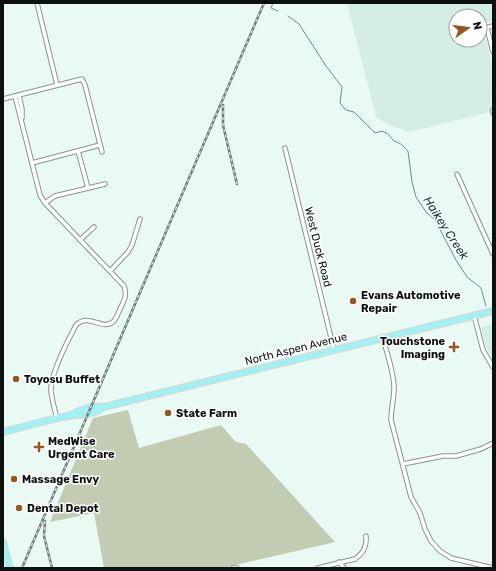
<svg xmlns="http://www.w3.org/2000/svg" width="496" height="571" viewBox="0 0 496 571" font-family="Rubik,sans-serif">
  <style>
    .built { fill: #d5eee5; fill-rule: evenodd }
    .green { fill: #c1ccb3 }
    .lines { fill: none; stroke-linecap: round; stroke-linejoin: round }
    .stream { stroke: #6a8e98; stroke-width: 1 }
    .minor-casing { stroke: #869590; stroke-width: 5.5 }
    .primary-casing { stroke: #d8d9d9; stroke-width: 8 }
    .minor { stroke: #fff; stroke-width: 3.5 }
    .primary { stroke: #a0f1f2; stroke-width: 5.5 }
    .rail-casing { stroke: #717b78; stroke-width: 2.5 }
    .rail { stroke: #fff; stroke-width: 1; stroke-dasharray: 3; stroke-linecap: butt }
    .poi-dot { fill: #97571f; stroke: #fff; stroke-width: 1.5 }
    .labels { text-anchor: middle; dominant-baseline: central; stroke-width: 3; stroke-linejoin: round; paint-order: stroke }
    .street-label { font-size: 11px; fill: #0c110f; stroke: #fff }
    .poi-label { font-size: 11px; font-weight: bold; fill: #0c110f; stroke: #fff; text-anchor: start }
    .water-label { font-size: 12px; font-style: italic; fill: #01313d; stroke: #fff }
  </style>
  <rect width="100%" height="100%" fill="#e9faf4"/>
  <g class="built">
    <path d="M 347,3 L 493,3 L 493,21 L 482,24 L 493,68 L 491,112 L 409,132 L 387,124 L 376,117 ZM 456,16 L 480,16 L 480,40 L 456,40 Z"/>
    <polygon points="493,324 493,360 486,346 481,327"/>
  </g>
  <polygon class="green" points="128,410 139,448 221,425 236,442 246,444 335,542 223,568 104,568 94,513 50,522 93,418"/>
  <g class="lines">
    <g class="stream">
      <polyline points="273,3 271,8 278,11"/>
      <polyline points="288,16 299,24 326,66 342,87 340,103 346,110 354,112 375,133 382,131 388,134 394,141 401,144 408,151 412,182 416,197 426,212 435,220 456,260 467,277 481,288 486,306"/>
      <polyline points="492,318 493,318"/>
    </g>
    <g class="minor-casing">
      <g id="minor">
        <polyline points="37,3 57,85"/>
        <polyline points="487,28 493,52"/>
        <polyline points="480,29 493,26"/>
        <polyline points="455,38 456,38"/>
        <polyline points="19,95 22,109 22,118"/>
        <path d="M 15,96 L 40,195 L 45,203 L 124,286 C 127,295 125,299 121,307 C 119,311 117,317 114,321 C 102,332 89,312 76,325 C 68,340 50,375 51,391 C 52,401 55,410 57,419"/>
        <polyline points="3,99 82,79 85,85 102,152"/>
        <polyline points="493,110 493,113"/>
        <polyline points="285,148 334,350"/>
        <polyline points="78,151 88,188"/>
        <polyline points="32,163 100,145"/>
        <polyline points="457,174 493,254"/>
        <polyline points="45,203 55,196 105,184"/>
        <polyline points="80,240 94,227"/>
        <polyline points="110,271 128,252 132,245 140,219"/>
        <polyline points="474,315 483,350 493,367"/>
        <path d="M 383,338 C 387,354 394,372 394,388 C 394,399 391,409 391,420 L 411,497 L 420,513 L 425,529 L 431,541 L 440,551 L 451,558 L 493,568"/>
        <polyline points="403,464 443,456 456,456 481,449 493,443"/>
        <polyline points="339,562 344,568"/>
        <polyline points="233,568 237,568"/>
        <path d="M 318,568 L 355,559 C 364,553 367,546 366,536"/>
      </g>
    </g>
    <g class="primary-casing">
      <g id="primary">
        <path d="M 69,416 C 80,410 91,405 104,407 L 493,311"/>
        <path d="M 3,432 C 24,427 46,420 68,416 C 81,414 93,416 104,407"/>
        <polyline points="3,542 10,568"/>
      </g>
    </g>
    <use href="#minor" class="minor"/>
    <use href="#primary" class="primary"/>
    <g class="rail-casing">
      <g id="rail">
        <polyline points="223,105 223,125 237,184"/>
        <polyline points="45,521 44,536 52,568"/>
        <polyline points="22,568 264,3"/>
      </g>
    </g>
    <use href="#rail" class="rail"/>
  </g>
  <g class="poi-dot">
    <circle cx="353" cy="301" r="4"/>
    <path d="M452 341h4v4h4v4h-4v4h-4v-4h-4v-4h4z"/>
    <circle cx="16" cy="379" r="4"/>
    <circle cx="168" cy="413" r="4"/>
    <path d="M37 441h4v4h4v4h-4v4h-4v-4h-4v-4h4z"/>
    <circle cx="14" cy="479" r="4"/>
    <circle cx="19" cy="508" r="4"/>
  </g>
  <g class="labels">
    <g class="street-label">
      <text transform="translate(318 247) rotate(76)">West Duck Road</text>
      <text transform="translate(296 349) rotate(-14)">North Aspen Avenue</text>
    </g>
    <g class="poi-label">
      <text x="361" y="295">Evans Automotive<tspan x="361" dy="13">Repair</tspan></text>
      <text x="445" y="341" text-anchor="end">Touchstone<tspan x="445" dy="13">Imaging</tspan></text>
      <text x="24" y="379">Toyosu Buffet</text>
      <text x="176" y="413">State Farm</text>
      <text x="48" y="441">MedWise<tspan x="48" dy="13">Urgent Care</tspan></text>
      <text x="22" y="479">Massage Envy</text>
      <text x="27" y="508">Dental Depot</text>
    </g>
    <g class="water-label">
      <text transform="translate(446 228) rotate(57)">Haikey Creek</text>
    </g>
  </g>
  <rect width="496" height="571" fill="none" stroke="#0c110f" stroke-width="8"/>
  <g transform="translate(468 28) rotate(76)"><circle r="19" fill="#ffffff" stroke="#9ea09f"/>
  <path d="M0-3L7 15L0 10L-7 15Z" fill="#97571f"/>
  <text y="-6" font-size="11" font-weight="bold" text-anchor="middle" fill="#0c110f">N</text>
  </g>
</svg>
